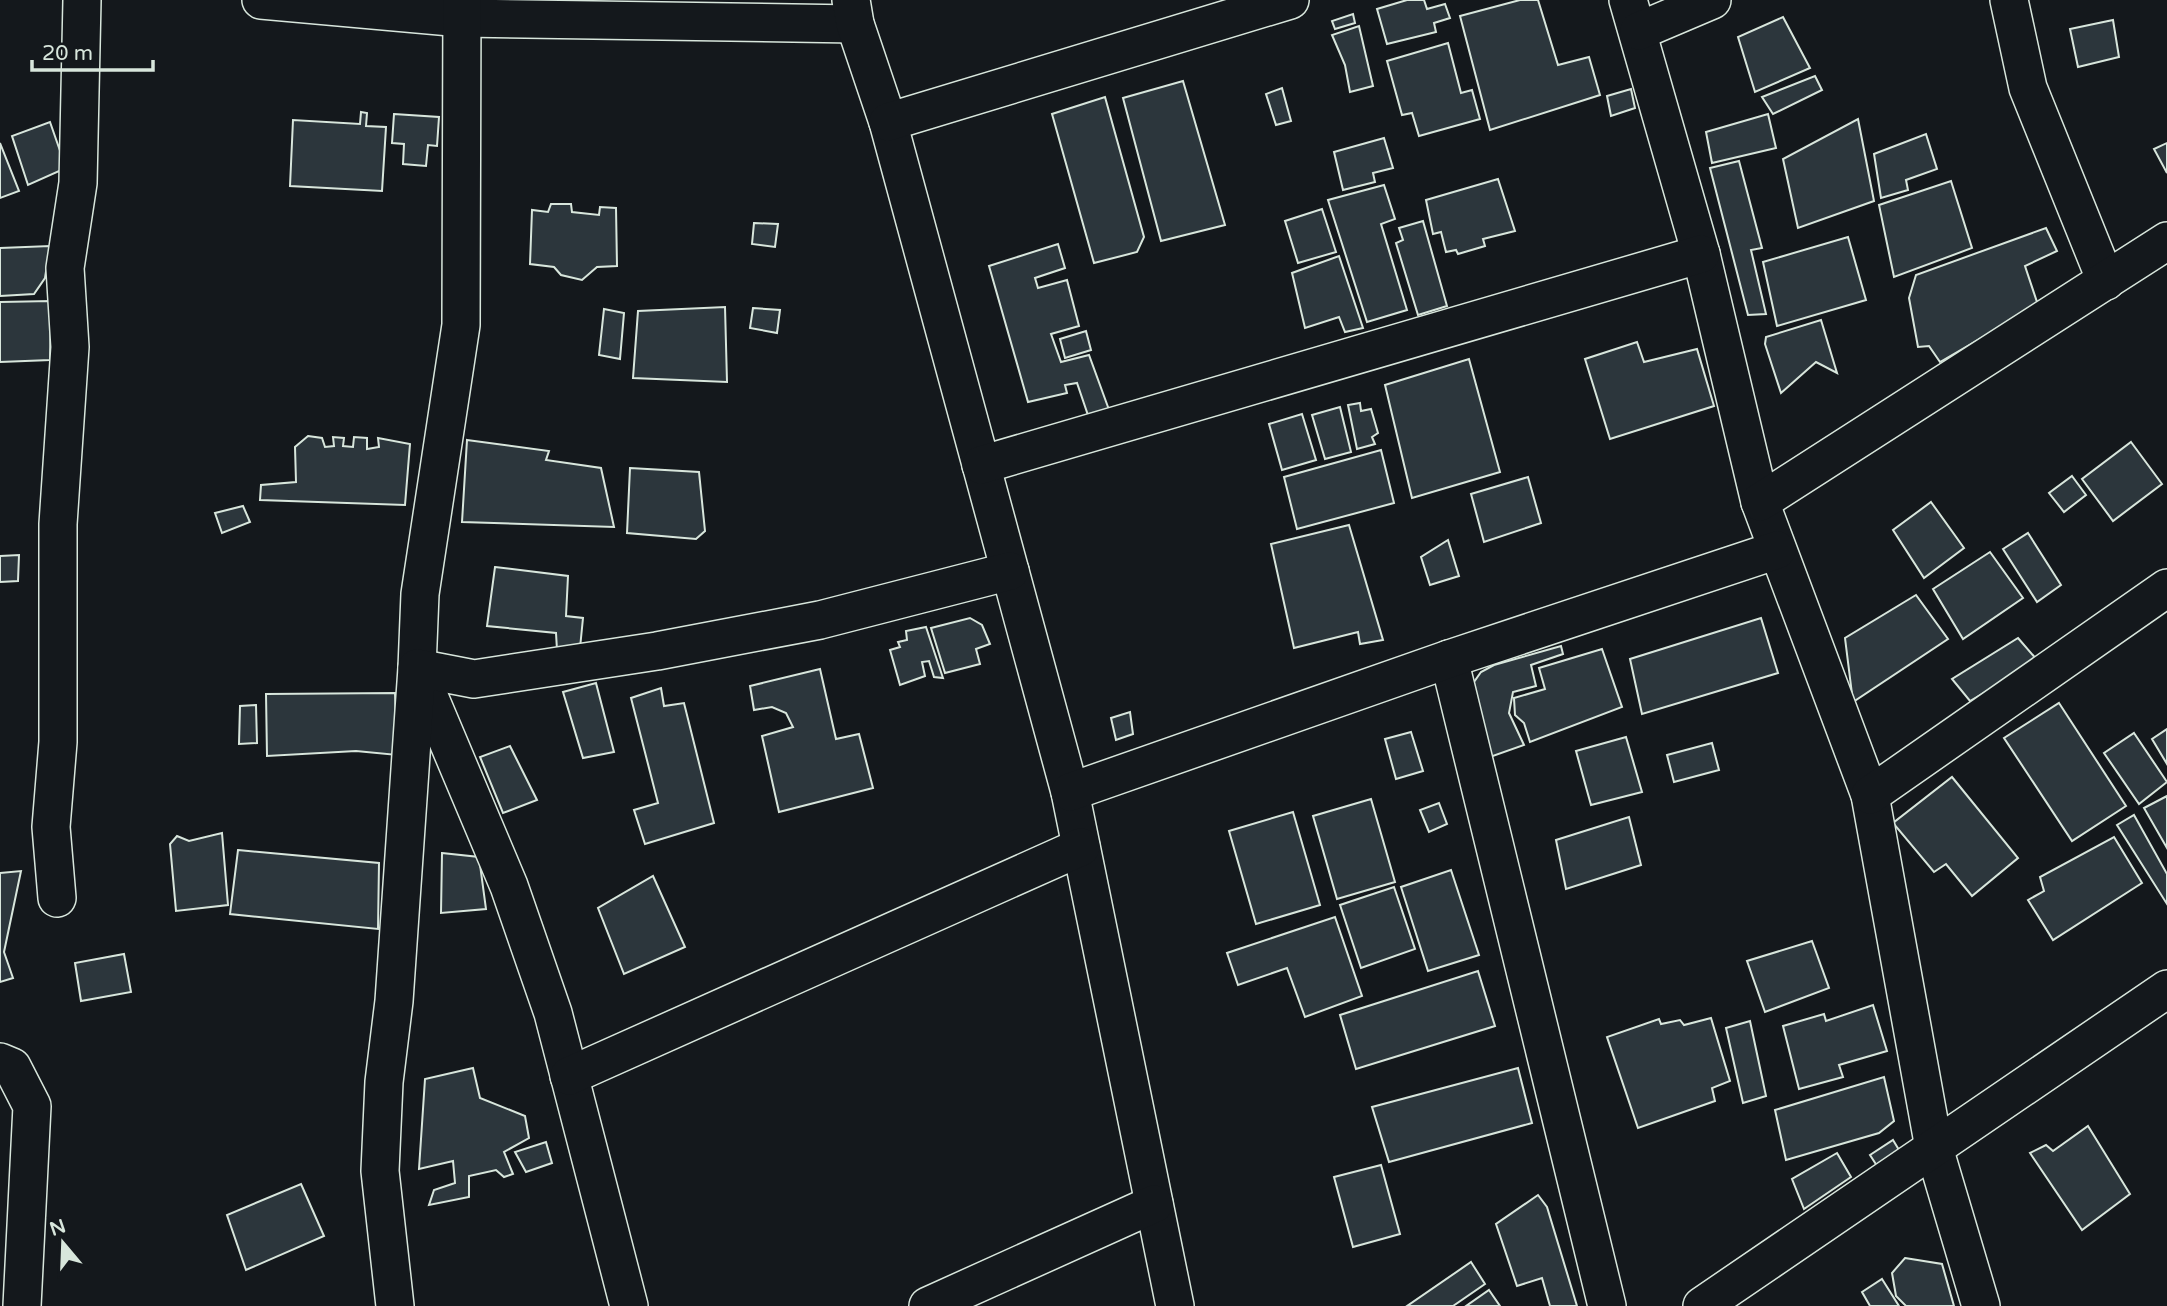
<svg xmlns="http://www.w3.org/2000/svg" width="2167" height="1306" viewBox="0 0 2167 1306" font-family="'Varela Round',sans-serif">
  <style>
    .building { fill: #2c363c; stroke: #d8e6dc; stroke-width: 2 }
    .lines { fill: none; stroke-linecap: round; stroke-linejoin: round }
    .street-casing { stroke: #d8e6dc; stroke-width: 40 }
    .street { stroke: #14181c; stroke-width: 37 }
  </style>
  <rect width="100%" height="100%" fill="#14181c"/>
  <g class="building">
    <polygon points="1407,0 1424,0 1427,9 1445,4 1450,18 1434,23 1436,32 1387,44 1377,9"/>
    <polygon points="1520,0 1538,0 1558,65 1589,57 1600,95 1490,130 1460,16"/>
    <polygon points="1353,14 1355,23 1335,29 1332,21"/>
    <polygon points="1783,17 1810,68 1755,92 1738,37"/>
    <polygon points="2113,20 2119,57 2078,67 2070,29"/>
    <polygon points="1359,26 1373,86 1350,92 1345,65 1332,35"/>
    <polygon points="1448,43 1461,93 1472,90 1480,119 1419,136 1412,113 1402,115 1387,61"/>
    <polygon points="1815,76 1822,90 1773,114 1762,97"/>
    <polygon points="1183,81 1225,225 1161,241 1123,98"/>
    <polygon points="1282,88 1291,121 1276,125 1266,94"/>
    <polygon points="1631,89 1635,108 1611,116 1607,96"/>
    <polygon points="1105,97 1144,237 1137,252 1094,263 1052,114"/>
    <polygon points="361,112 367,113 366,126 386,127 382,191 290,186 293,120 360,124"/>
    <polygon points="394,114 439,117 437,146 428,145 426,166 403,164 404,144 392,143"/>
    <polygon points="1768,114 1776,148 1712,163 1706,132"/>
    <polygon points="1858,119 1874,201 1798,228 1783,159"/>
    <polygon points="50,122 66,168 28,185 12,136"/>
    <polygon points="1926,134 1937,169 1906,180 1908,190 1881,198 1874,154"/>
    <polygon points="1384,138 1393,168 1373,173 1375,182 1343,190 1334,152"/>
    <polygon points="0,143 19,191 0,198"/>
    <polygon points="2167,143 2167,173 2154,149"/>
    <polygon points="1739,161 1762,248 1751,250 1766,314 1748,315 1710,168"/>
    <polygon points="1498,179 1515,231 1483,239 1485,246 1458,254 1456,250 1446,252 1441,232 1433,234 1426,200"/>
    <polygon points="1951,181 1972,248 1894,277 1879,205"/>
    <polygon points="1384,185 1395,219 1381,224 1407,310 1367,322 1328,200"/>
    <polygon points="551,204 571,204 572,212 599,215 600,207 616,208 617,266 597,267 582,280 561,275 554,267 530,264 532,210 548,212"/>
    <polygon points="1322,209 1336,252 1298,263 1285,221"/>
    <polygon points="1423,221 1447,306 1418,315 1396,243 1403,240 1399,228"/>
    <polygon points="754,223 778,224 775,247 752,244"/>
    <polygon points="2046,228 2057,251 2025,266 2038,305 1940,362 1929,346 1918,347 1909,298 1916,275"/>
    <polygon points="1848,237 1866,300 1777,326 1763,262"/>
    <polygon points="1058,244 1065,268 1035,278 1038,288 1067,280 1079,326 1051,334 1061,362 1089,355 1112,418 1091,424 1077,383 1065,385 1067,393 1028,402 989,266"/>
    <polygon points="50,246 45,278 34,294 0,296 0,248"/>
    <polygon points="1339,256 1363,328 1345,332 1339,317 1305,328 1292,273"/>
    <polygon points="51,301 50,360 0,362 0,302"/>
    <polygon points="725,307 727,382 633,378 638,311"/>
    <polygon points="753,308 780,310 777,333 750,328"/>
    <polygon points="604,309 624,313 620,359 599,355"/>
    <polygon points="1821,320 1837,373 1816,362 1781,393 1765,344 1766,337"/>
    <polygon points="1086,331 1091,350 1065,358 1060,339"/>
    <polygon points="1637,342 1644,362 1697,349 1714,406 1610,439 1585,359"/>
    <polygon points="1469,359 1500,472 1412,498 1385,385"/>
    <polygon points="1360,403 1361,411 1371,409 1378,433 1372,437 1375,444 1357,449 1348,405"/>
    <polygon points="1340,407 1351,452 1325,459 1312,415"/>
    <polygon points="1302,414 1316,460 1282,470 1269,424"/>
    <polygon points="308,436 322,438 325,447 334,446 333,437 344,438 343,446 353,447 354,437 367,438 367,449 379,447 378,438 410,444 405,505 260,500 261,485 296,482 295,447"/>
    <polygon points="467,440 549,451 546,460 601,468 614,527 462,522"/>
    <polygon points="2131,442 2162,484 2113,521 2082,479"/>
    <polygon points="1381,450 1394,503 1297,529 1284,477"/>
    <polygon points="630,468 699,472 705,531 696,539 627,533"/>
    <polygon points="2072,476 2086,495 2064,512 2049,493"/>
    <polygon points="1528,477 1541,523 1484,542 1471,494"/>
    <polygon points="1931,502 1964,548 1924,578 1893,530"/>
    <polygon points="243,506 250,522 222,533 215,513"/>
    <polygon points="1349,525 1383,640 1360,644 1358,632 1294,648 1271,544"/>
    <polygon points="2028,533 2061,585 2037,602 2003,549"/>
    <polygon points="1448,540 1459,576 1430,585 1421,557"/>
    <polygon points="1990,552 2023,598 1963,639 1933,589"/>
    <polygon points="19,555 18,581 0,582 0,556"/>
    <polygon points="495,567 568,576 566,616 583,618 580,648 557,650 556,633 487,626"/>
    <polygon points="1916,595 1948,639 1853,702 1845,638"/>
    <polygon points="970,618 982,625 990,644 976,649 980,664 945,673 931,628"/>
    <polygon points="1761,618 1778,673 1642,714 1630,659"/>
    <polygon points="926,627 943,678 934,677 929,661 922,662 925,676 900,685 890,650 900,647 898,642 907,640 906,631"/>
    <polygon points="2018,638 2038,661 1970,701 1952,679"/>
    <polygon points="1561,646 1563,654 1531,665 1536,686 1513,692 1509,713 1524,745 1490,757 1470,691 1474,682 1481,672 1494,665"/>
    <polygon points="1602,649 1622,707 1530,742 1524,723 1515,715 1514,698 1545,689 1539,668"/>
    <polygon points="820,669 836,739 859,734 873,788 779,812 762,736 793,727 786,713 772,707 754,710 750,686"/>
    <polygon points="596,683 614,752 583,758 563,692"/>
    <polygon points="661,688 664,706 684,703 714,823 645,844 634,810 658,803 631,698"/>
    <polygon points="395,693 397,755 356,751 267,756 266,694"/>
    <polygon points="2059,703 2126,806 2072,841 2004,738"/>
    <polygon points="256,705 257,743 239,744 240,706"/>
    <polygon points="1130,712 1133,734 1116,740 1111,718"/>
    <polygon points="2167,729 2167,764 2152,739"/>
    <polygon points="1411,732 1423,771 1396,779 1385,739"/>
    <polygon points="2134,733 2167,782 2139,804 2104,753"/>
    <polygon points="1626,737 1642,792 1591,805 1576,751"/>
    <polygon points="1712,743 1719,770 1674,782 1667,755"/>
    <polygon points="510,746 537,800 503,813 480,757"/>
    <polygon points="1952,777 2018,858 1972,896 1946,864 1934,872 1893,823"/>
    <polygon points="2167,796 2167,848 2144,808"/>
    <polygon points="1371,799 1395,882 1337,899 1313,816"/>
    <polygon points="1439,803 1447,824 1429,832 1420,810"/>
    <polygon points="1293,812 1320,905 1256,924 1229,831"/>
    <polygon points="2134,815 2167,874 2167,904 2117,825"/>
    <polygon points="1629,817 1641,865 1566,889 1556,840"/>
    <polygon points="222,833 228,905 176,911 170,844 177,836 189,841"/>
    <polygon points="2114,837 2142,883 2053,940 2028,900 2044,891 2040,877"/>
    <polygon points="238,850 379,863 378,929 230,914"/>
    <polygon points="442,853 479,857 486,909 441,913"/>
    <polygon points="1451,870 1479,955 1428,971 1401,887"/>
    <polygon points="21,871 4,952 13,978 0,982 0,873"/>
    <polygon points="653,876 685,947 624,974 598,908"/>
    <polygon points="1394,887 1415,949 1361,968 1340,905"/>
    <polygon points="1335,917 1362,996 1305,1017 1287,968 1238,985 1227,953"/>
    <polygon points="1812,941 1829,988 1765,1012 1747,961"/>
    <polygon points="124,954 131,992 81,1001 75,963"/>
    <polygon points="1478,971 1495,1026 1356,1069 1340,1015"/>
    <polygon points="1873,1005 1887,1051 1839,1065 1843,1077 1799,1089 1783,1026 1824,1014 1826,1021"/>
    <polygon points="1711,1018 1730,1081 1712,1088 1715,1101 1638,1128 1607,1037 1659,1019 1661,1024 1680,1020 1684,1025"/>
    <polygon points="1750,1021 1766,1096 1743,1103 1726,1028"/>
    <polygon points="473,1068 480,1098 525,1116 529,1138 504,1152 513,1174 504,1177 496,1170 469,1176 469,1197 429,1205 434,1190 455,1183 453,1161 419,1169 425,1079"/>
    <polygon points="1518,1068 1532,1123 1389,1162 1372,1107"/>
    <polygon points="1884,1077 1894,1121 1879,1133 1786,1160 1775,1110"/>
    <polygon points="2088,1126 2130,1194 2082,1230 2030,1153 2046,1145 2053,1151"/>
    <polygon points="1893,1140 1902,1155 1879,1169 1870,1155"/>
    <polygon points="546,1142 552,1163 526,1172 515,1152"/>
    <polygon points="1837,1153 1851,1177 1804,1209 1792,1179"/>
    <polygon points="1381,1165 1400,1234 1353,1247 1334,1177"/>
    <polygon points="301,1184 324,1236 246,1270 227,1215"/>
    <polygon points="1538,1195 1547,1207 1577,1306 1550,1306 1542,1278 1517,1286 1496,1224"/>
    <polygon points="1905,1258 1942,1264 1954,1306 1906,1306 1896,1296 1892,1273"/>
    <polygon points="1471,1262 1485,1284 1453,1306 1407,1306"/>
    <polygon points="1882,1279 1899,1306 1870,1306 1862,1292"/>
    <polygon points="1489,1290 1500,1306 1466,1306"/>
  </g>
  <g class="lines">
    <g class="street-casing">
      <g id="street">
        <polyline points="261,0 462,18 855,24"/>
        <polyline points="462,0 461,325 420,594 417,668 509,886 553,1013 629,1306"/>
        <polyline points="851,0 855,24 888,122 1070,792 1175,1306"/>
        <polyline points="1628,0 1701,254 1760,502 1870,795 1934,1148 1981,1306"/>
        <polyline points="2009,0 2028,88 2106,281"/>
        <polyline points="1639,31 1712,0"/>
        <polyline points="888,122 1290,0"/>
        <polyline points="981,465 1701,254"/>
        <polyline points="1760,502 2167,241"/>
        <polyline points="1449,659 1607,1306"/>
        <polyline points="1070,792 1449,659 1777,550"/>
        <polyline points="1870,795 2167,588"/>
        <polyline points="57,898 51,827 58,742 58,524 70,347 65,268 78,183 82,0"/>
        <polyline points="0,1062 12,1067 32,1106 22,1306"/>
        <polyline points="569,1076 1081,847"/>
        <polyline points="395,1306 380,1171 384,1082 394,1001 417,668 474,679 657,651 820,620 1010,571"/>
        <polyline points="928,1306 1154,1204"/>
        <polyline points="1702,1306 2167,989"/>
      </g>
    </g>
    <use href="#street" class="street"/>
  </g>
  <g transform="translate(63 1243) rotate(341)" stroke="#14181c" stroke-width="5" paint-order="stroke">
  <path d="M0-5L12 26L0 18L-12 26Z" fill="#d8e6dc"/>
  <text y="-10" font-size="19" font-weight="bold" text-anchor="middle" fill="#d8e6dc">N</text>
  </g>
  <path d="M32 60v10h121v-10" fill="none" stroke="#d8e6dc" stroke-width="3.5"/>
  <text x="42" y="60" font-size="21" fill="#d8e6dc" stroke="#14181c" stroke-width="5" paint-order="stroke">20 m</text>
</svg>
